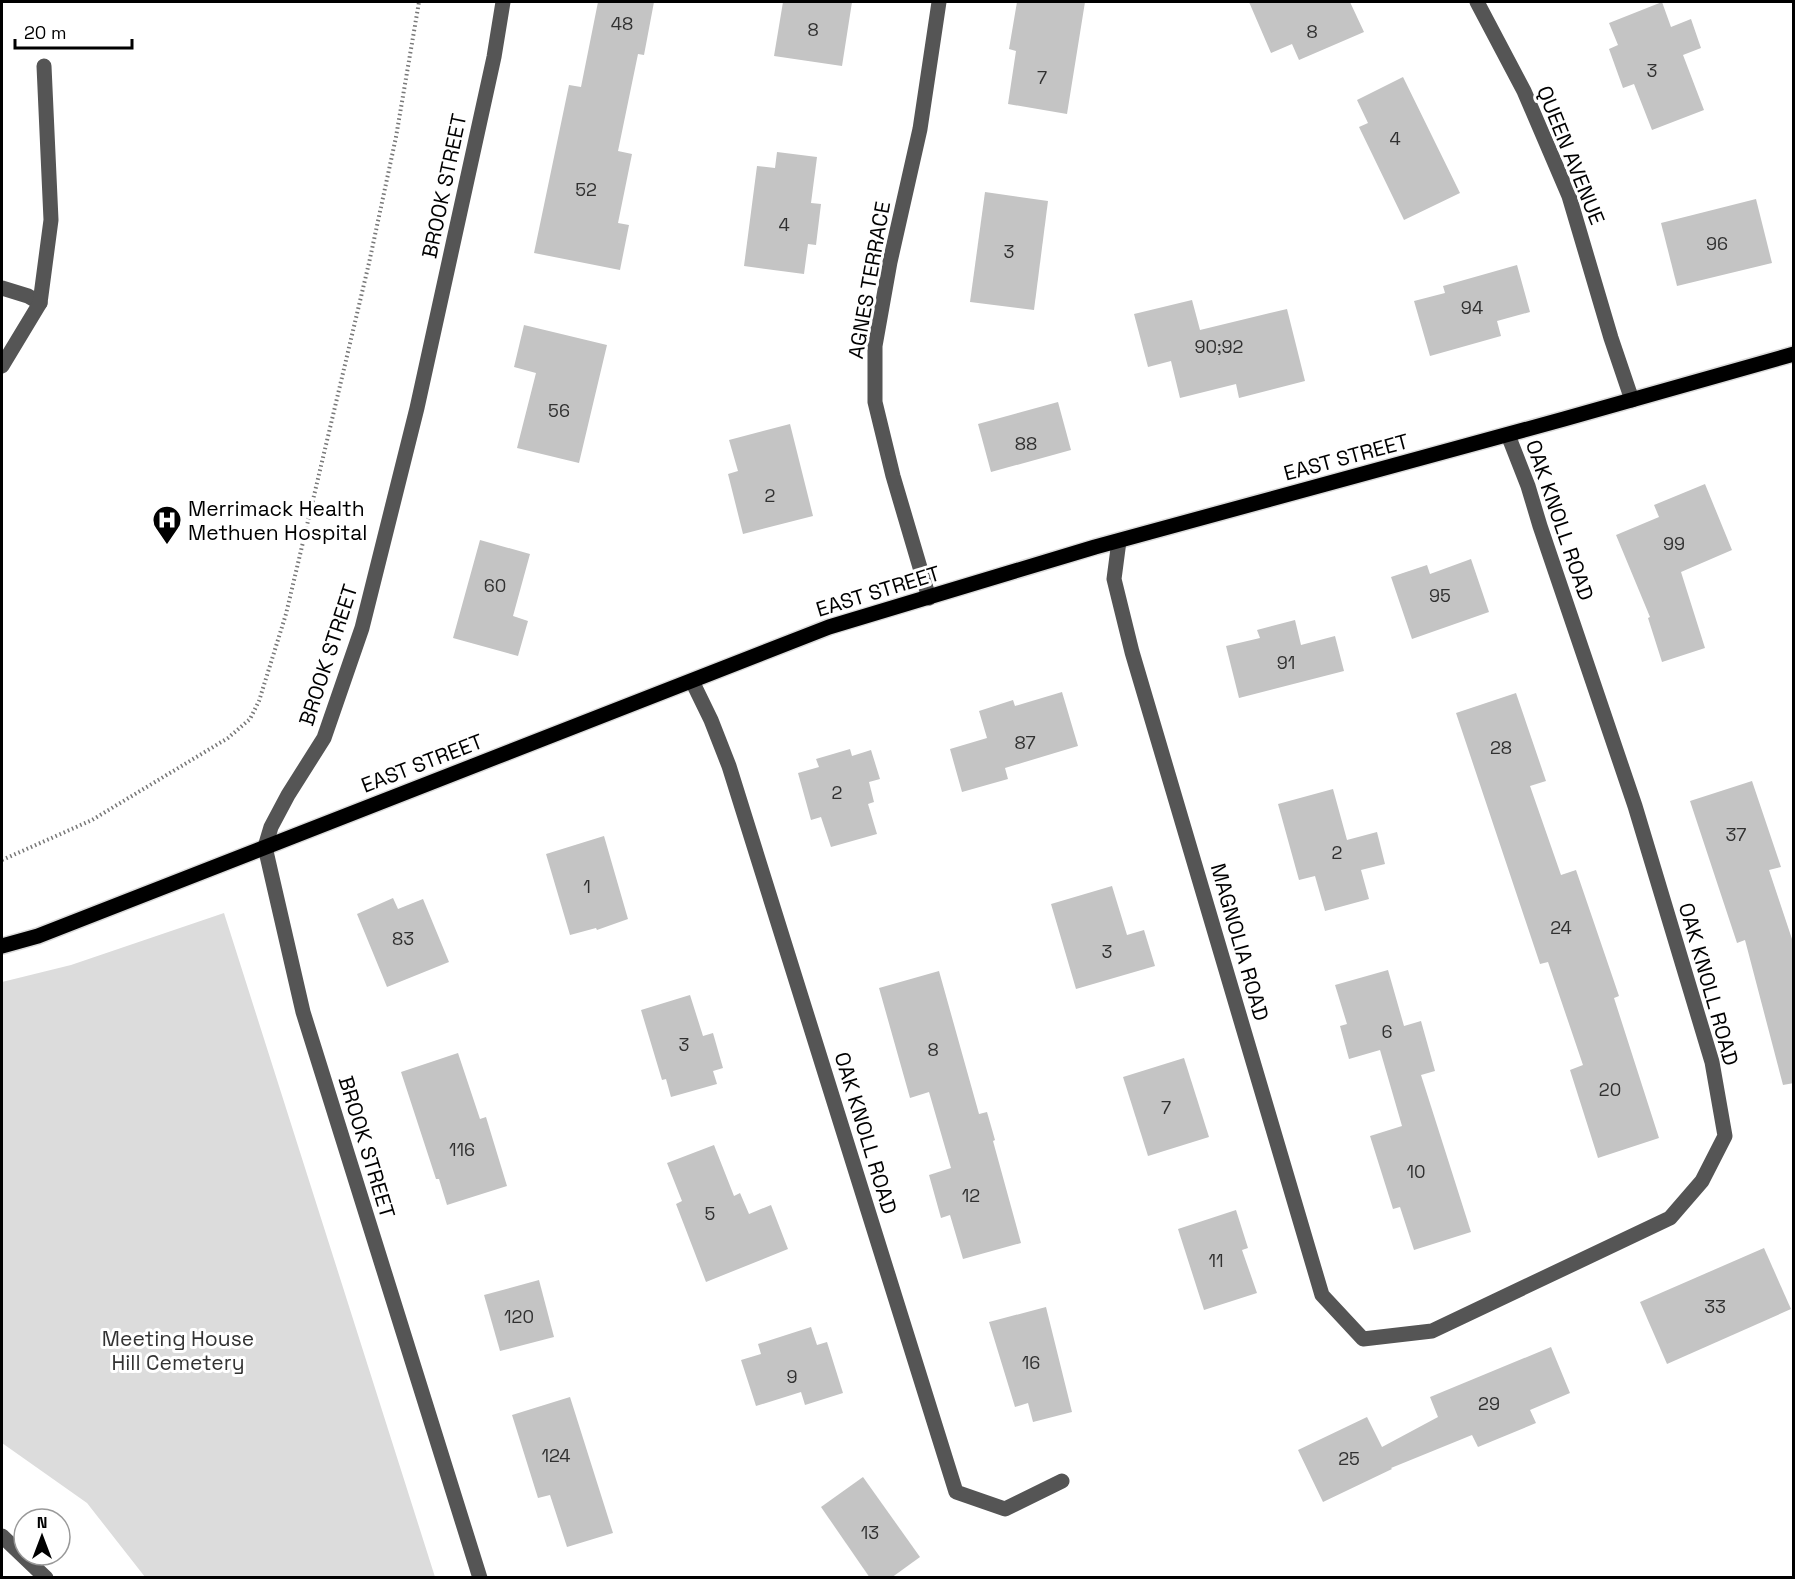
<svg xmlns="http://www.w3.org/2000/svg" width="1795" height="1579" viewBox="0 0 1795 1579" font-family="'Space Grotesk',sans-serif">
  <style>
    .green { fill: #dcdcdc }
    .building { fill: #c4c4c4 }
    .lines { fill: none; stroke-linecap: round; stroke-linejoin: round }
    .major-casing { stroke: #dbdbdb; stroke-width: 18 }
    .path { stroke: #777; stroke-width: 4; stroke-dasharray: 1.5 3; stroke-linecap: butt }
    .minor { stroke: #555; stroke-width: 15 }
    .major { stroke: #000; stroke-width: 15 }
    .labels { text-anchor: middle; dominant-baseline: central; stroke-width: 6; stroke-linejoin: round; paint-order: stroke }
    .number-label { font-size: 18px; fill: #313131 }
    .street-label { font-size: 21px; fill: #000; stroke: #fff }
    .poi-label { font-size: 21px; fill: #000; stroke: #fff; text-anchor: start }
    .park-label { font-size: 21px; fill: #333; stroke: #fff }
  </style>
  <rect width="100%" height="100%" fill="#fff"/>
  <polygon class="green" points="224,913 435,1577 145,1577 87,1503 2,1443 2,982 71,965"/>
  <g class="building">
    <polygon points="598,2 654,2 644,55 638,54 618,151 632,154 618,223 629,225 620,270 534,253 569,85 581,87"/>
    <polygon points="783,2 852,2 842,66 774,56"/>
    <polygon points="1017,2 1085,2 1067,114 1008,104 1016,51 1009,49"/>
    <polygon points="1249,2 1350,2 1364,32 1299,60 1292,44 1271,53"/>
    <polygon points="1662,2 1671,27 1691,19 1701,48 1683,55 1704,110 1652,130 1634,84 1623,88 1609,49 1618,45 1609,23"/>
    <polygon points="1403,77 1460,193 1404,220 1359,127 1368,123 1357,100"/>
    <polygon points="777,152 817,157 811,203 821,204 816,245 808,244 804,274 744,266 757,166 775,168"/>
    <polygon points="985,192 1048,201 1034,310 970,302"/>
    <polygon points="1756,199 1772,263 1677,286 1661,223"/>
    <polygon points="1517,265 1530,312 1497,321 1501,336 1430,356 1414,301 1445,293 1443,286"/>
    <polygon points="1192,300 1200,330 1287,309 1305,381 1239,398 1236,384 1180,398 1171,361 1148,367 1134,314"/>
    <polygon points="524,325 607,345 579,463 517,448 536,373 514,367"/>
    <polygon points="1058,402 1071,450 991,472 978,424"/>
    <polygon points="790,424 813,516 743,534 728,474 738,471 729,440"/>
    <polygon points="1705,484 1732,550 1681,572 1705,648 1662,662 1648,618 1650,617 1616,535 1659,517 1654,505"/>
    <polygon points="480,540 530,554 513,616 528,621 518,656 453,638"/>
    <polygon points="1471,559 1489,612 1412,639 1391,577 1427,565 1430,574"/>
    <polygon points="1295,620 1301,645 1335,636 1344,671 1239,698 1226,646 1260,638 1257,630"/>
    <polygon points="1062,692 1078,746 1005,768 1008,779 962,792 950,749 987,738 979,711 1013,700 1015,706"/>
    <polygon points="1516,693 1546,781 1530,786 1561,875 1576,870 1619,996 1614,998 1659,1138 1598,1158 1570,1070 1583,1065 1548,962 1540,964 1456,713"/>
    <polygon points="850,749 852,756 871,750 880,779 869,782 874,802 868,804 877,834 831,847 821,817 811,820 798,773 819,767 816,759"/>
    <polygon points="1752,781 1781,867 1769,870 1794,945 1794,1083 1783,1085 1745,940 1737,943 1690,801"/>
    <polygon points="1333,789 1347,840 1377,832 1385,864 1361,870 1369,899 1325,911 1315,876 1299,880 1278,804"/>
    <polygon points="604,836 628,919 597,930 596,928 570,935 546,854"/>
    <polygon points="1112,886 1127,935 1144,930 1155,966 1076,989 1051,904"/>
    <polygon points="393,898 398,909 423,899 449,962 387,987 357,914"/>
    <polygon points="1388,970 1404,1026 1421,1021 1435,1071 1421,1075 1471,1232 1414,1250 1400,1207 1393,1209 1370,1136 1402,1126 1380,1050 1349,1059 1340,1026 1347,1024 1335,985"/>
    <polygon points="939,971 979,1114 987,1112 995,1140 993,1141 1021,1243 963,1259 950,1215 941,1218 929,1175 951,1168 929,1092 910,1098 879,988"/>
    <polygon points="690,995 703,1036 713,1033 723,1068 713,1071 717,1084 671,1097 666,1079 662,1080 641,1010"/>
    <polygon points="458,1053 480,1119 486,1117 507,1186 447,1205 439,1179 436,1179 401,1072"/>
    <polygon points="1184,1058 1209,1137 1148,1156 1123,1077"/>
    <polygon points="714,1145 734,1196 740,1193 749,1214 771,1205 788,1249 706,1282 676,1204 682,1201 667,1163"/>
    <polygon points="1236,1210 1248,1248 1242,1250 1257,1293 1204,1310 1178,1229"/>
    <polygon points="1764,1248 1791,1309 1667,1364 1640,1302"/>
    <polygon points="539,1280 554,1337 500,1351 484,1295"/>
    <polygon points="1046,1307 1072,1412 1033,1422 1028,1403 1015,1407 989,1322"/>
    <polygon points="811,1327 817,1345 827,1342 843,1393 805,1405 801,1392 756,1406 741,1360 761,1354 758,1344"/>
    <polygon points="1551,1347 1570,1393 1530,1410 1536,1423 1478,1447 1472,1435 1391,1468 1392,1469 1323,1502 1298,1450 1367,1417 1382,1447 1438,1417 1430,1397"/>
    <polygon points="570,1397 613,1533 567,1547 550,1495 538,1498 512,1415"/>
    <polygon points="863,1477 920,1557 891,1578 870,1578 821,1507"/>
  </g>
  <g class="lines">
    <g class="major-casing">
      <polyline id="major" points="2,946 38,936 829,627 1095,547 1564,419 1794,354"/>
    </g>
    <polyline class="path" points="2,860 92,820 228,738 250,719 259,701 286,614 369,263 396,137 419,2"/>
    <g class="minor">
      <polyline points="1477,2 1524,91 1569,196 1611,338 1632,400"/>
      <polyline points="2,288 28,296 40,303"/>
      <polyline points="2,366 40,303 51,220 44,66"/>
      <polyline points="1119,541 1114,579 1132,652 1322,1295 1363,1339 1432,1331 1670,1218 1702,1181 1725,1136 1712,1062 1635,806 1540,526 1528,486 1508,435"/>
      <polyline points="929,598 893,476 875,402 875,346 890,262 920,129 939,2"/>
      <polyline points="692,681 711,720 729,766 956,1492 1005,1509 1062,1481"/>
      <polyline points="2,1536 46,1578"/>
      <polyline points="480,1578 303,1012 265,847 271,827 288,795 324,738 362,628 417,408 494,57 503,2"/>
    </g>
    <use href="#major" class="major"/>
  </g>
  <defs>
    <g id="hospital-pin" transform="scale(1.5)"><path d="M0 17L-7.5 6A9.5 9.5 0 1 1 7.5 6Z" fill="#000" stroke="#fff"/><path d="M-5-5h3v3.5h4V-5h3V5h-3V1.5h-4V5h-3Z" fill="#fff"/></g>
  </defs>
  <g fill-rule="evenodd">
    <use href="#hospital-pin" x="167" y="520"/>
  </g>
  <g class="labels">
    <g class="number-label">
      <text x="622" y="23">48</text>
      <text x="813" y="29">8</text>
      <text x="1312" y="31">8</text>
      <text x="1652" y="70">3</text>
      <text x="1042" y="77">7</text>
      <text x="1395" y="138">4</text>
      <text x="586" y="189">52</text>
      <text x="784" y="224">4</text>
      <text x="1717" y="243">96</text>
      <text x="1009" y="251">3</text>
      <text x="1472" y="307">94</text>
      <text x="1219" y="346">90;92</text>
      <text x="559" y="410">56</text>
      <text x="1026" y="443">88</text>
      <text x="770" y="495">2</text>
      <text x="1674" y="543">99</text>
      <text x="495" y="585">60</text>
      <text x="1440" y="595">95</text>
      <text x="1286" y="662">91</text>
      <text x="1025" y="742">87</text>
      <text x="1501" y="747">28</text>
      <text x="837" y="792">2</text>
      <text x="1736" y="834">37</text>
      <text x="1337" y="852">2</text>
      <text x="587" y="886">1</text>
      <text x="1561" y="927">24</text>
      <text x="403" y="938">83</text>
      <text x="1107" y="951">3</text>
      <text x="1387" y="1031">6</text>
      <text x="684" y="1044">3</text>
      <text x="933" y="1049">8</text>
      <text x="1610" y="1089">20</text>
      <text x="1166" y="1107">7</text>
      <text x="462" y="1149">116</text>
      <text x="1416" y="1171">10</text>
      <text x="971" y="1195">12</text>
      <text x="710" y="1213">5</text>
      <text x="1216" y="1260">11</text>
      <text x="1715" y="1306">33</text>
      <text x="519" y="1316">120</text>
      <text x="1031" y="1362">16</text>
      <text x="792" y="1376">9</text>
      <text x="1489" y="1403">29</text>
      <text x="556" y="1455">124</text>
      <text x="1349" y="1458">25</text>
      <text x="870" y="1532">13</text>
    </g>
    <g class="street-label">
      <text transform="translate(1571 155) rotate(68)">QUEEN AVENUE</text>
      <text transform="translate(444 186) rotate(-78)">BROOK STREET</text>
      <text transform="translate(869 280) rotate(-80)">AGNES TERRACE</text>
      <text transform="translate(1346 457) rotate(-15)">EAST STREET</text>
      <text transform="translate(1560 520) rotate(71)">OAK KNOLL ROAD</text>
      <text transform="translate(878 591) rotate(-17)">EAST STREET</text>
      <text transform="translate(328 655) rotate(-72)">BROOK STREET</text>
      <text transform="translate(422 763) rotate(-21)">EAST STREET</text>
      <text transform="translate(1240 942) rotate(74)">MAGNOLIA ROAD</text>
      <text transform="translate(1709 984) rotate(74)">OAK KNOLL ROAD</text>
      <text transform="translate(866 1133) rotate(73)">OAK KNOLL ROAD</text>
      <text transform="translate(367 1147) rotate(73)">BROOK STREET</text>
    </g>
    <g class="poi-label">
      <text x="188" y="508">Merrimack Health<tspan x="188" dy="24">Methuen Hospital</tspan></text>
    </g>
    <g class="park-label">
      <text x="178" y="1338">Meeting House<tspan x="178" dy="24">Hill Cemetery</tspan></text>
    </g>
  </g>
  <rect width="1795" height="1579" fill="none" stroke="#000000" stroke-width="6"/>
  <g transform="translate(42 1537)"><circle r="28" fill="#ffffff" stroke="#999999" stroke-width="1.5"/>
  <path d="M0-4.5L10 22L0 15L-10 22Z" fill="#000000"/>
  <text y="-9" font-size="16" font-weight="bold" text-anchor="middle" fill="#000000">N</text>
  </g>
  <path d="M15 39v9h117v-9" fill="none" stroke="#000000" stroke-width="3"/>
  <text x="24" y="39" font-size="18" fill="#000000" stroke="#ffffff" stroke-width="4.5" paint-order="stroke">20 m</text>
</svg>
